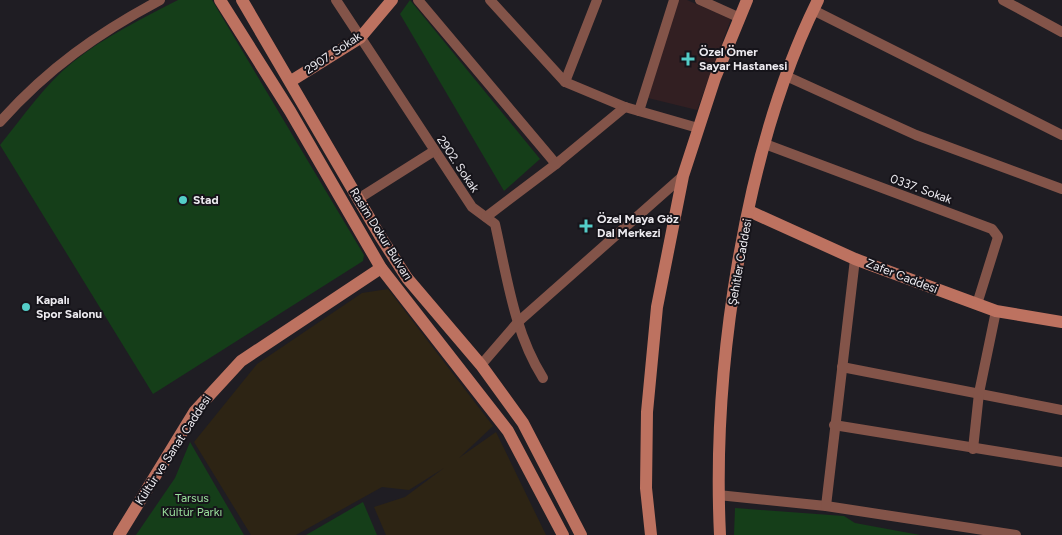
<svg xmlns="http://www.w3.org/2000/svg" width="1062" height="535" viewBox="0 0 1062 535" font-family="Figtree,sans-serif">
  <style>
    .education { fill: #2d2414 }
    .medical { fill: #321f22 }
    .green { fill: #153e19 }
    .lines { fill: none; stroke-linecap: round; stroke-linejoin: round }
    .street { stroke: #835449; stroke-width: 10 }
    .secondary { stroke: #bd7260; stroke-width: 12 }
    .poi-dot { fill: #54cdc8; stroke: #16141a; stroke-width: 2 }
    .labels { text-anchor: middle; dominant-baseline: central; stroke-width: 4; stroke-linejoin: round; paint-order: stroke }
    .poi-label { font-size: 12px; font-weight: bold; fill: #edebf0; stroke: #16141a; text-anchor: start }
    .street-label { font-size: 12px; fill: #edebf0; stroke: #16141a }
    .park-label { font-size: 12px; fill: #9adf9c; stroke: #16141a }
  </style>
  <rect width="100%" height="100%" fill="#1f1d23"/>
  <polygon class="education" points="388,289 493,426 459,458 496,432 546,535 386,535 374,507 405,497 444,468 409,490 382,487 296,535 251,535 194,442 257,364 362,293"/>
  <polygon class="medical" points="678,0 687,0 731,19 697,110 648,98"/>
  <g class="green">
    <path d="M 178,0 L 212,0 L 364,255 L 363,261 L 153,394 L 0,145 C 23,117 44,85 73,62 C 104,37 143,18 178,0 Z"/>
    <polygon points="410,0 540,159 504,191 400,14"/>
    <polygon points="190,442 244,535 136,535 175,478"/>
    <polygon points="363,502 377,535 306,535"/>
    <polygon points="735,508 844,516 855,523 920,535 734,535"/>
  </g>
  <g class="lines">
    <g class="street">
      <path d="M 336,0 L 472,207 L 495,224 C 507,277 514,332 543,378"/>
      <polyline points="418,0 556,164"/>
      <polyline points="490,0 565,82 625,107 698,128"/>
      <polyline points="700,0 738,17"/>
      <polyline points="1003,0 1062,32"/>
      <polyline points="813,10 1062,135"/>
      <polyline points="786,76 916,135 1062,189"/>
      <polyline points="565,82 597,0"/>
      <polyline points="639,111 674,0"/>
      <path d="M 0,122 C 47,69 98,33 160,0"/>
      <polyline points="765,144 992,229 998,237 977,304"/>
      <polyline points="358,199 434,151"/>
      <polyline points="486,217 556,164 625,107"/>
      <polyline points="481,365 518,322 683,176"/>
      <polyline points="842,367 1062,410"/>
      <polyline points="834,425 1062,462"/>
      <polyline points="973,449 979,393 996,311"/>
      <polyline points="718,495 826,506 1016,535"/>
      <polyline points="826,506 855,259"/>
    </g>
    <g class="secondary">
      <polyline points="220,0 290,111 381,268 508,431 563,535"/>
      <polyline points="242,0 380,236 407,278 481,365 523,423 581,535"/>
      <polyline points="291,81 360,38 392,0"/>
      <polyline points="749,211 855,259 996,311 1062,322"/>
      <polyline points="119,535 195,411 241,361 381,268"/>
      <polyline points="651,535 646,488 647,412 657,307 683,176 715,78 747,0"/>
      <path d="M 720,535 C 712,369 744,149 818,0"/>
    </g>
  </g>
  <g class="poi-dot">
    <path d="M685.5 51.5h5v5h5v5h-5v5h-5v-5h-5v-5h5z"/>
    <circle cx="183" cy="200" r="5"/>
    <path d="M583.5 218.5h5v5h5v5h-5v5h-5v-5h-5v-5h5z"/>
    <circle cx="26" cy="307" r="5"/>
  </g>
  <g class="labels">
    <g class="poi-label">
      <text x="699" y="52">Özel Ömer<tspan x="699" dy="14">Sayar Hastanesi</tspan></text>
      <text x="193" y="200">Stad</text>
      <text x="597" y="219">Özel Maya Göz<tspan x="597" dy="14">Dal Merkezi</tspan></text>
      <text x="36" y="300">Kapalı<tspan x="36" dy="14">Spor Salonu</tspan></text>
    </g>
    <g class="street-label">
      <text transform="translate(333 53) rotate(-34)">2907. Sokak</text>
      <text transform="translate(458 164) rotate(56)">2902. Sokak</text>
      <text transform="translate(921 189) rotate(20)">0337. Sokak</text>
      <text transform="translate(381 234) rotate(58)">Rasim Dokur Bulvarı</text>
      <text transform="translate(740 262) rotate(-80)">Şehitler Caddesi</text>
      <text transform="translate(902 276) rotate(21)">Zafer Caddesi</text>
      <text transform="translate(173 450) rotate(-57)">Kültür ve Sanat Caddesi</text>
    </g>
    <g class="park-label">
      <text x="192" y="498">Tarsus<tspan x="192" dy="14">Kültür Parkı</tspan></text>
    </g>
  </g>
</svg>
